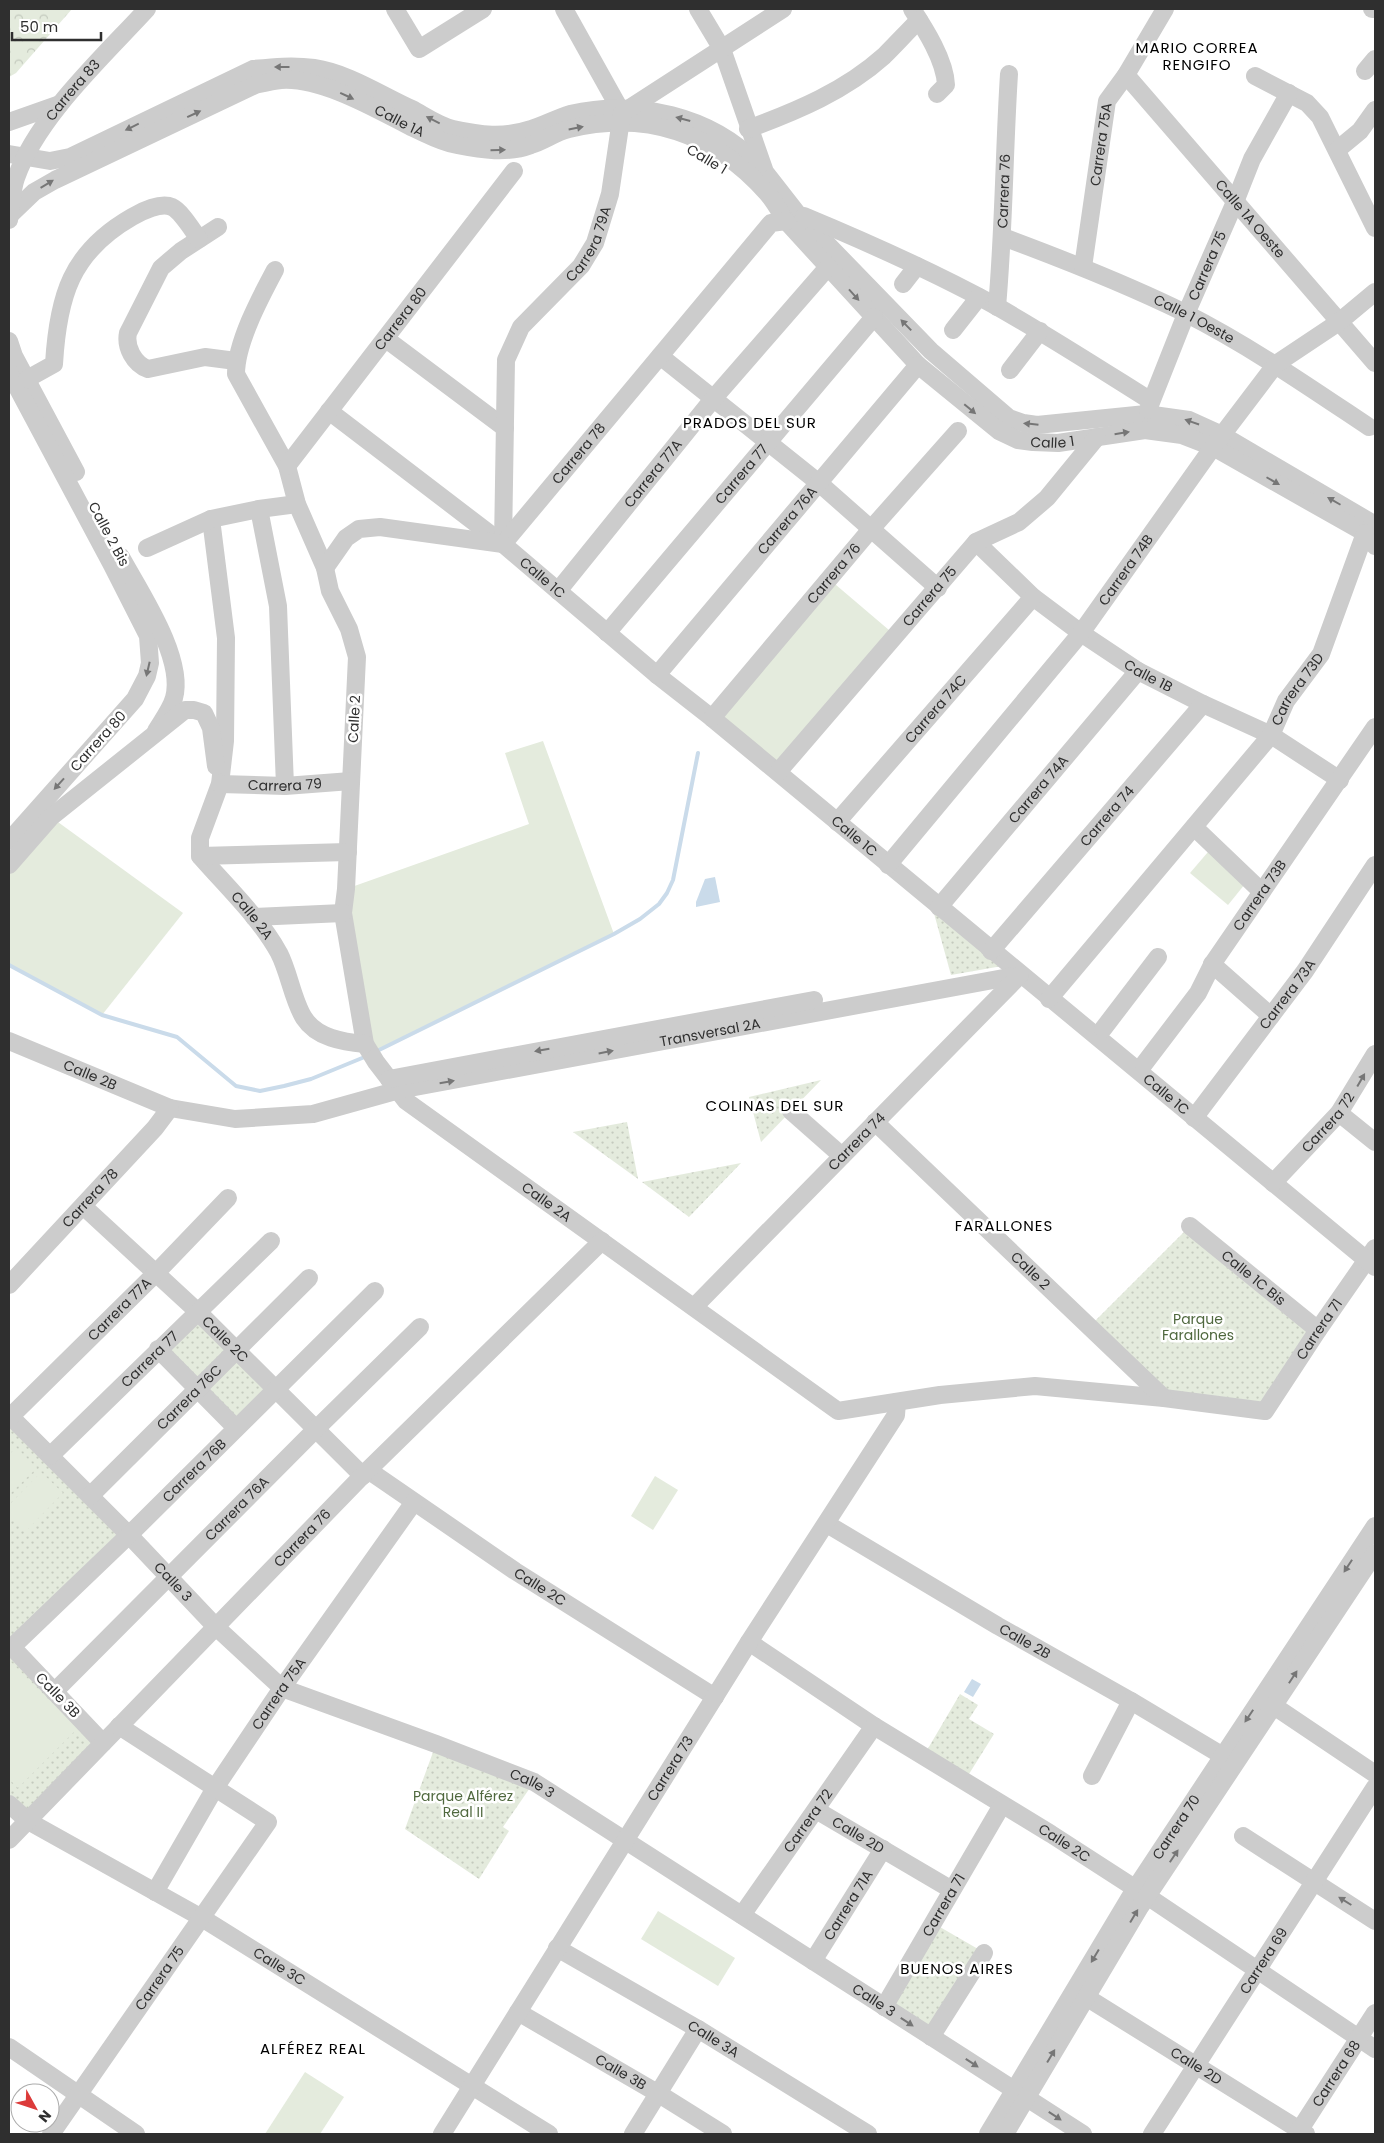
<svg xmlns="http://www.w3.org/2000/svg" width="1384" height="2143" viewBox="0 0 1384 2143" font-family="Poppins,sans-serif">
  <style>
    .grass { fill: url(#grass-dots) }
    .forest { fill: url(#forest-crowns) }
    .garden { fill: #e4ebdd }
    .water { fill: #cadbea }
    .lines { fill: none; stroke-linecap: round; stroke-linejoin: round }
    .stream { stroke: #cadbea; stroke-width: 4 }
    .minor { stroke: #ccc; stroke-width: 18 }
    .oneway { fill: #767676 }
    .labels { text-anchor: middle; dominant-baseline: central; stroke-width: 5; stroke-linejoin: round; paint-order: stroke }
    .street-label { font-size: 14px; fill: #2f2f2f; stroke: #fff }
    .park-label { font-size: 14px; fill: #4f683e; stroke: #fff }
    .neighbourhood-label { font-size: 15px; letter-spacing: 1px; fill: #000; stroke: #fff }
  </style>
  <defs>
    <pattern id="grass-dots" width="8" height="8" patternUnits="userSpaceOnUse" patternTransform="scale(1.25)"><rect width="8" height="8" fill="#e4ebdd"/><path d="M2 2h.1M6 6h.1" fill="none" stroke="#c4cabe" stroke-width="1.8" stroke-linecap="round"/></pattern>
    <pattern id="forest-crowns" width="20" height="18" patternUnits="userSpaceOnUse" patternTransform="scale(1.25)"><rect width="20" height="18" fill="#e4ebdd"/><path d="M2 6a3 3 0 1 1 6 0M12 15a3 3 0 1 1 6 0" fill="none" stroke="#c4cabe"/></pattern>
  </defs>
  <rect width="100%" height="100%" fill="#fff"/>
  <g class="grass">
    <polygon points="930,899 1008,965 951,975"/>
    <polygon points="821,1080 761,1142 749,1097"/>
    <polygon points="627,1122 638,1179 573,1132"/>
    <polygon points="741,1163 689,1217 642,1182"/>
    <polygon points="1190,1226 1318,1330 1265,1411 1164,1398 1089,1327"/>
    <polygon points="197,1311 275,1390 236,1428 158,1349"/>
    <polygon points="9,1418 129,1535 12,1647 103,1743 28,1821 9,1804"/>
    <polygon points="960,1694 978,1705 969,1719 994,1734 964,1782 923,1757"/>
    <polygon points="436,1744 534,1782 503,1827 509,1831 479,1879 405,1829"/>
    <polygon points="933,1923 978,1949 931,2037 884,2007"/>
  </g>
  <polygon class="forest" points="9,9 72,9 16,73 9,77"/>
  <g class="garden">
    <polygon points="829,579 896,636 778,772 712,718"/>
    <polygon points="543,741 614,934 371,1054 346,889 529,824 505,753"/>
    <polygon points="51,817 183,913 102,1015 9,965 9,865"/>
    <polygon points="1208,852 1245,884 1228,905 1190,873"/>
    <polygon points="16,1447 37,1468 9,1495 9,1455"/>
    <polygon points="41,1472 63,1493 26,1531 9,1514 9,1505"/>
    <polygon points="655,1476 678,1490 653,1530 631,1516"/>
    <polygon points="9,1660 78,1728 18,1788 9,1779"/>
    <polygon points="658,1911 735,1958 718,1986 641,1939"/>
    <polygon points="305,2072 344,2097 320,2134 265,2134"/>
  </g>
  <g class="water">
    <polygon points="715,877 720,902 696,907 696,902 705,879"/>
    <polygon points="972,1679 981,1684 973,1697 964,1692"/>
  </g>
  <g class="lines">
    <g class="stream">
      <polyline points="9,965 102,1015 177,1037 236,1086 260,1091 284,1086 311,1079 367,1056"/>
      <polyline points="375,1052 614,934 640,919 659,904 667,893 673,880 698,753"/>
    </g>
    <g class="minor">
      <polyline points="395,9 419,49 483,9"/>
      <polyline points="564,9 622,113"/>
      <polyline points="698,9 722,49 765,172 797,213 931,351 1009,418 1023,423 1037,425 1146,414 1189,420 1222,435 1372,523 1375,527"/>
      <path d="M 912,9 C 925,29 945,60 946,85 L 937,94"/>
      <polyline points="1372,9 1375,9"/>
      <polyline points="1365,71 1375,59"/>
      <path id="s1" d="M 1126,75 L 1375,363"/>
      <polyline points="1255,76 1307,103 1320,117 1375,228"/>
      <polyline points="9,122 60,104"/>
      <path d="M 748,129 C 797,111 845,91 884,56 C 896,44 907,32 919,20"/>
      <polyline points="1337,150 1360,131 1375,110"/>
      <path d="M 9,154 L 50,161 L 70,157 L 253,69 C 273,67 293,65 314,68 C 348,73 381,95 412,109 C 425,116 439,126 453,129 C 480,135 504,138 531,129 C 544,125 557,118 570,114 C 636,99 712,115 759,166"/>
      <path id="s2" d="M 10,215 L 34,192 L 55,180 L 255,85 C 264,83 272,81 281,80 C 321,77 376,109 411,127 C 427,134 440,142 457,145 C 482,150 507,154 531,145 C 544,141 556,132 569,129 C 646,110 714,133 767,193 C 774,201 780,212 786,221 L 918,365 L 999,431 L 1018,440 L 1033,442 L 1058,443 L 1145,430 L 1182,435 L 1213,447 L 1365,533 L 1375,546"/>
      <path d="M 804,216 C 869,243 934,272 996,306 C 1049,336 1100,369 1151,401"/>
      <path id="s3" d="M 9,220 C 12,206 11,192 16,178 C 37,117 104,56 147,9"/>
      <path d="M 218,227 L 181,251 L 161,268 L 128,333 C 125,347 134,364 148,369 L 205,357 L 236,361"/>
      <path id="s4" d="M 1003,237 C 1065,260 1126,284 1185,313 C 1250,346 1309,387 1369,427"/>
      <path id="s5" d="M 1083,267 L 1107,101 L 1126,75 L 1165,9"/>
      <path id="s6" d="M 275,270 C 260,298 236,343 236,374 L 287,466 L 297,504 L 325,568 L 330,591 L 349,629 L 357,657 L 346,889 L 343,913 L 365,1044 L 376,1062 L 406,1101 L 838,1411 L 940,1395 L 1035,1386 L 1164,1398 L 1265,1411 L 1318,1330 L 1375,1248"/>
      <polyline points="903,284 917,266"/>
      <path id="s7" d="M 997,307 C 1004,229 1004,152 1009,74"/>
      <polyline points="953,330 979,297"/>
      <polyline points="386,339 505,428"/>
      <polyline points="9,341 14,356 76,472"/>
      <polyline points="660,356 819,483 938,588"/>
      <polyline points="1010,370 1040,331"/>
      <polyline points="9,372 112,565 148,636 150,663 147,676 135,699 9,841"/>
      <path d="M 27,379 L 54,364 C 58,296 71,252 132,217 C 142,211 161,202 172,207 C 181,211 193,231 199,239"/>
      <path id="s8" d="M 1148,410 L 1186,314 L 1235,202 L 1252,159 L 1289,93"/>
      <path id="s9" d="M 329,411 L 503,544 L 657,675 L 712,718 L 1375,1267"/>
      <path id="s10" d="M 287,466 L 514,171"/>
      <polyline points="259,509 278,606 285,786"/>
      <path id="s11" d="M 211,519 L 226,638 L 225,741 L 220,784 L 200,838 L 200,856 C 227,887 259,917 279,953 C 289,972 293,1001 304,1018 C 317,1038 343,1042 365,1044"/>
      <path id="s12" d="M 976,542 L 1033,597 L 1081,633 L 1138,671 L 1203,704 L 1271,735 L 1340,780"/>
      <path id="s13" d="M 503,544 L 506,360 L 521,327 L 581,266 L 595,243 L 610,194 L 622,113 L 783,9"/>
      <path id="s14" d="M 503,544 L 771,223 L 786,221"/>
      <polyline points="147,548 211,519 259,509 297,504"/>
      <path d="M 121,557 C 140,592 185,658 174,698 C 171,709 162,721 156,731"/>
      <polyline points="325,568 346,538 359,529 380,527 503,544"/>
      <path id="s15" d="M 558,591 L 713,399 L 828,267"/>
      <path id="s16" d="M 607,633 L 874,317"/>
      <path id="s17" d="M 657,675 L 918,365"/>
      <path id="s18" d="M 712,718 L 871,529 L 958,431"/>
      <path id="s19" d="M 778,772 L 976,542 L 1019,522 L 1047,498 L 1097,437"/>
      <path id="s20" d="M 220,784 L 285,786 L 351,781"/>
      <path id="s21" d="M 837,822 L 1033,597"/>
      <polyline points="1194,827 1261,891"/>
      <polyline points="200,856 348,852"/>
      <polyline points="9,865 51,817 185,710 194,710 204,713 211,728 216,766"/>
      <path id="s22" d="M 888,865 L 1081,633 L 1213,447 L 1276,364 L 1339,322 L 1375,292"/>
      <path id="s23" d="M 939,907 L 1138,671"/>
      <polyline points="254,917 343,913"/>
      <path id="s24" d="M 991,951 L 1203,704"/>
      <polyline points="1212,964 1271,1016"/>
      <path id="s25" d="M 1049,999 L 1271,735 L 1286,701 L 1321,654 L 1365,533"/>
      <polyline points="1103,1029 1158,957"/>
      <path id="s26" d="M 9,1041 L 170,1108 L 235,1119 L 313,1114 L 399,1090 L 1020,975"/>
      <path id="s27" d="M 1144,1064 L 1198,993 L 1213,963 L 1375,727"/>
      <polyline points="389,1079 814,1000"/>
      <polyline points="791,1111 842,1156"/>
      <polyline points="1339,1113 1375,1142"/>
      <path id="s28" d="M 1194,1118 L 1305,971 L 1375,865"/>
      <path id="s29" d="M 875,1122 L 1164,1398"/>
      <path id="s30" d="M 1273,1183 L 1339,1113 L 1375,1054"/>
      <path id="s31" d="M 83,1206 L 197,1311 L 363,1476"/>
      <path id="s32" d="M 1190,1226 L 1318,1330"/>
      <path id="s33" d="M 9,1285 L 155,1128 L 170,1108"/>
      <path id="s34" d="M 694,1307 L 1020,975"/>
      <polyline points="158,1349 236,1428"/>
      <path id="s35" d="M 9,1415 L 129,1535 L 216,1627 L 282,1688 L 436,1744 L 534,1782 L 1083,2134"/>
      <path id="s36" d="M 9,1418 L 156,1273 L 228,1198"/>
      <path id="s37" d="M 50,1456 L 271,1241"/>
      <path id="s38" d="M 368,1470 L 515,1571 L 715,1697"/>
      <path id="s39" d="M 90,1496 L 309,1278"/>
      <path id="s40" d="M 827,1524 L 998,1626 L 1131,1701 L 1223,1756"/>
      <path id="s41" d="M 749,1642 L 874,1726 L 1051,1834 L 1147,1896 L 1375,2049"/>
      <path id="s42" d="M 54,1692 L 315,1430 L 420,1327"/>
      <polyline points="1274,1706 1375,1774"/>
      <path id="s43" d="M 103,1743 L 12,1647 L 129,1535 L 375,1291"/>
      <polyline points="1092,1776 1131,1701"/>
      <path id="s44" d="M 9,1804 L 28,1821 L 202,1918 L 549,2134"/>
      <path id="s45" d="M 816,1810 L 952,1890"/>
      <polyline points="1243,1836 1375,1921"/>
      <path id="s46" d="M 9,1840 L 368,1470 L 602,1241"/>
      <path id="s47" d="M 155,1892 L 215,1788 L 282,1688 L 414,1502"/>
      <path id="s48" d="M 742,1915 L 874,1726"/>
      <path id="s49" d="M 557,1948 L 698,2029 L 868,2134"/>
      <path id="s50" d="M 813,1961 L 883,1849"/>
      <path id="s51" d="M 1086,1997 L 1306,2134"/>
      <path id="s52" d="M 884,2007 L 1002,1805"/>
      <path id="s53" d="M 518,2012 L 659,2094 L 723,2134"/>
      <polyline points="931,2037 984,1953"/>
      <polyline points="9,2047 136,2134"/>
      <path id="s54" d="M 51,2134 L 268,1822 L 119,1726"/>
      <path id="s55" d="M 442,2134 L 749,1642 L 896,1415 L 897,1402"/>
      <polyline points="633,2134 698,2029"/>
      <path id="s56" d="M 988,2134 L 1135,1889 L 1375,1526"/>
      <polyline points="1005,2134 1140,1907 1375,1553"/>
      <path id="s57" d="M 1152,2134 L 1375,1787"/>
      <path id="s58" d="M 1297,2134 L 1375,2013"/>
    </g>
  </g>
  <defs><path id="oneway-solid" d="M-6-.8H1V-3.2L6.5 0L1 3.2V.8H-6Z" transform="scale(1.25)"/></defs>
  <g class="oneway">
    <use href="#oneway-solid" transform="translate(282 67) rotate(180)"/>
    <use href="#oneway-solid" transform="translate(347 96) rotate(25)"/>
    <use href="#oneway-solid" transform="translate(194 114) rotate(-25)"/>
    <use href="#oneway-solid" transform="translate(683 119) rotate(-165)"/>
    <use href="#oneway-solid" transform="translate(433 120) rotate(-153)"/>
    <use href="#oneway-solid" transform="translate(132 127) rotate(154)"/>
    <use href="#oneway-solid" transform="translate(576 128) rotate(-11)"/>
    <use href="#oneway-solid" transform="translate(498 150) rotate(-1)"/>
    <use href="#oneway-solid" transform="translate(47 184) rotate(-31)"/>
    <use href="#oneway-solid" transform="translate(854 295) rotate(48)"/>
    <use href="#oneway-solid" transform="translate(906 325) rotate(-134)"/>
    <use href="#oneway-solid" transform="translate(970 409) rotate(40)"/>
    <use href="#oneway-solid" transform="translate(1192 422) rotate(-161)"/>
    <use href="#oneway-solid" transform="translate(1031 424) rotate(-174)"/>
    <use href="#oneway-solid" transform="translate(1122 433) rotate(-9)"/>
    <use href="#oneway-solid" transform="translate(1273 481) rotate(30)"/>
    <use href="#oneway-solid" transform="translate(1334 501) rotate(-150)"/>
    <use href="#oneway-solid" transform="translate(148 669) rotate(103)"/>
    <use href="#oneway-solid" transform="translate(59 784) rotate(132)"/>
    <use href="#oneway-solid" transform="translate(542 1050) rotate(170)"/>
    <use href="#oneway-solid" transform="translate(606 1052) rotate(-11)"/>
    <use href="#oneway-solid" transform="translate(1361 1080) rotate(-60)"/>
    <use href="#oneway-solid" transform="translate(447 1082) rotate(-10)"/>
    <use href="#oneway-solid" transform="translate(1348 1566) rotate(123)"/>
    <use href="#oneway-solid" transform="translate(1293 1677) rotate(-57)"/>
    <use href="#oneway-solid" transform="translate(1249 1716) rotate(124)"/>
    <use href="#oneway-solid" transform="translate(1174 1856) rotate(-56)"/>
    <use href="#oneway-solid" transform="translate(1345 1901) rotate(-148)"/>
    <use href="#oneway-solid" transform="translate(1134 1916) rotate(-59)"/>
    <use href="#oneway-solid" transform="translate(1095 1956) rotate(121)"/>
    <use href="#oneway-solid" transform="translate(907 2022) rotate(33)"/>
    <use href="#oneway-solid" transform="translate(1051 2056) rotate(-59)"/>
    <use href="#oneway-solid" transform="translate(972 2063) rotate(33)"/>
    <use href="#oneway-solid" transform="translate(1055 2116) rotate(33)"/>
  </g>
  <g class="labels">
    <g class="street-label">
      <text stroke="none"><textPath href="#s3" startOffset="148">Carrera 83</textPath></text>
      <text stroke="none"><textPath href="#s2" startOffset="432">Calle 1A</textPath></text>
      <text stroke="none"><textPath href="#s5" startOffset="124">Carrera 75A</textPath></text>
      <text transform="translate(707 159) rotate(31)">Calle 1</text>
      <text stroke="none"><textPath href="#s7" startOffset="116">Carrera 76</textPath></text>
      <text stroke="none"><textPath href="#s1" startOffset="190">Calle 1A Oeste</textPath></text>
      <text stroke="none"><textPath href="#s13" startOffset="329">Carrera 79A</textPath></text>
      <text stroke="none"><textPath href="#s8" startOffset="156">Carrera 75</textPath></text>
      <text stroke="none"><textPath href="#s10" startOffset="186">Carrera 80</textPath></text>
      <text stroke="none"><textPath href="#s4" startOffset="208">Calle 1 Oeste</textPath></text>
      <text stroke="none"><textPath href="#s2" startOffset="1220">Calle 1</textPath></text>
      <text stroke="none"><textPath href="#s14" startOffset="118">Carrera 78</textPath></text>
      <text stroke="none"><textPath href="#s15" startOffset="151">Carrera 77A</textPath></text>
      <text stroke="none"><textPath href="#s16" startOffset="208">Carrera 77</textPath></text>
      <text stroke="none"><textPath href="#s17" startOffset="202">Carrera 76A</textPath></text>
      <text transform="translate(109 534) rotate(62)">Calle 2 Bis</text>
      <text stroke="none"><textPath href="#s22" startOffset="379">Carrera 74B</textPath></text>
      <text stroke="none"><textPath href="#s18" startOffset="189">Carrera 76</textPath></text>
      <text stroke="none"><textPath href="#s9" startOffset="271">Calle 1C</textPath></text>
      <text stroke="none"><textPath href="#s19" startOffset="232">Carrera 75</textPath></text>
      <text stroke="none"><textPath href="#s12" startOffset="219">Calle 1B</textPath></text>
      <text stroke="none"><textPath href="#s25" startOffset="398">Carrera 73D</textPath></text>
      <text stroke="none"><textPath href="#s21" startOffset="150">Carrera 74C</textPath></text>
      <text transform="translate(354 719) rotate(-87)">Calle 2</text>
      <text transform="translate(98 741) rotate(-48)">Carrera 80</text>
      <text stroke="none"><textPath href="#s20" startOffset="65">Carrera 79</textPath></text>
      <text stroke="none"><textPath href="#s23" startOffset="154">Carrera 74A</textPath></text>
      <text stroke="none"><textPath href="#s24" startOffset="178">Carrera 74</textPath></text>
      <text stroke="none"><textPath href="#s9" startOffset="676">Calle 1C</textPath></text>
      <text stroke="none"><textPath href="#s27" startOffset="205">Carrera 73B</textPath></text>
      <text stroke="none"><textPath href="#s11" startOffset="421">Calle 2A</textPath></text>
      <text stroke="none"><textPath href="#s28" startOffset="155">Carrera 73A</textPath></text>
      <text stroke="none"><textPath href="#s26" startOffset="724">Transversal 2A</textPath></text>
      <text stroke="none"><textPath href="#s26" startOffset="88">Calle 2B</textPath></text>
      <text stroke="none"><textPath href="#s9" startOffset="1081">Calle 1C</textPath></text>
      <text stroke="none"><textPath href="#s30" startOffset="82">Carrera 72</textPath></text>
      <text stroke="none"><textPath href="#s34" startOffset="232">Carrera 74</textPath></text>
      <text stroke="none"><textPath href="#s33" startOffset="119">Carrera 78</textPath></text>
      <text stroke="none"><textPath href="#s6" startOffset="1054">Calle 2A</textPath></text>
      <text stroke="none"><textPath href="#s29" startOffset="215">Calle 2</textPath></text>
      <text stroke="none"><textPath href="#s32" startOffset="82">Calle 1C Bis</textPath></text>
      <text stroke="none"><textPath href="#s36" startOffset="155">Carrera 77A</textPath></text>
      <text stroke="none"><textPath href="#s6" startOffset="1941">Carrera 71</textPath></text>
      <text stroke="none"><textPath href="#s31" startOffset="195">Calle 2C</textPath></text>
      <text stroke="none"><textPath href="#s37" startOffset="139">Carrera 77</textPath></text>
      <text stroke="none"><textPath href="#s39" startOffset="140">Carrera 76C</textPath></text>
      <text stroke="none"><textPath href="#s43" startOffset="386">Carrera 76B</textPath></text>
      <text stroke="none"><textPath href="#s42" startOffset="259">Carrera 76A</textPath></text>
      <text stroke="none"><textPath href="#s46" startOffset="421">Carrera 76</textPath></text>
      <text stroke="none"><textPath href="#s35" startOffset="234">Calle 3</textPath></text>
      <text stroke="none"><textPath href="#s38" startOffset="208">Calle 2C</textPath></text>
      <text stroke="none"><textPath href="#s40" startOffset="230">Calle 2B</textPath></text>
      <text stroke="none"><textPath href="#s47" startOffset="234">Carrera 75A</textPath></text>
      <text transform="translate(58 1695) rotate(46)">Calle 3B</text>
      <text stroke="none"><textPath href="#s55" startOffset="431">Carrera 73</textPath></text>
      <text stroke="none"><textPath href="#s35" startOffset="654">Calle 3</textPath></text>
      <text stroke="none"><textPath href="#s48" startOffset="115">Carrera 72</textPath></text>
      <text stroke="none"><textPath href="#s56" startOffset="360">Carrera 70</textPath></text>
      <text stroke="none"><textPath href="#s45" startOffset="49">Calle 2D</textPath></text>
      <text stroke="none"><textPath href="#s41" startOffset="374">Calle 2C</textPath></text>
      <text stroke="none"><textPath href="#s50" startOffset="66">Carrera 71A</textPath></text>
      <text stroke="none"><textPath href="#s52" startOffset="118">Carrera 71</textPath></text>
      <text stroke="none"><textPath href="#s57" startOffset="206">Carrera 69</textPath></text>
      <text stroke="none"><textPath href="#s44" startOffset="316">Calle 3C</textPath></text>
      <text stroke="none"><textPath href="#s54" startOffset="190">Carrera 75</textPath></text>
      <text stroke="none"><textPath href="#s35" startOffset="1059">Calle 3</textPath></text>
      <text stroke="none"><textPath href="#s49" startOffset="181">Calle 3A</textPath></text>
      <text stroke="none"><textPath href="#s51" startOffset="130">Calle 2D</textPath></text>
      <text stroke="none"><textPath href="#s53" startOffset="119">Calle 3B</textPath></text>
      <text stroke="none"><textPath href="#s58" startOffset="72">Carrera 68</textPath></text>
    </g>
    <g class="park-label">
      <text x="1198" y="1319">Parque<tspan x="1198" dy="16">Farallones</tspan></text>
      <text x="463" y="1796">Parque Alférez<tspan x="463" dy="16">Real II</tspan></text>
    </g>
    <g class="neighbourhood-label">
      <text x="1197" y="47">MARIO CORREA<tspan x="1197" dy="17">RENGIFO</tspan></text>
      <text x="750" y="422">PRADOS DEL SUR</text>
      <text x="775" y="1105">COLINAS DEL SUR</text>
      <text x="1004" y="1225">FARALLONES</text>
      <text x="957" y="1968">BUENOS AIRES</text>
      <text x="313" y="2048">ALFÉREZ REAL</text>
    </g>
  </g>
  <rect width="1384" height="2143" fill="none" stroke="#2f2f2f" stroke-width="20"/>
  <g transform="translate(35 2108) rotate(130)"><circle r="24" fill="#ffffff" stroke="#acacac"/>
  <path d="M0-4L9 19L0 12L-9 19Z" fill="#dc3b3a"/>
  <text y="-8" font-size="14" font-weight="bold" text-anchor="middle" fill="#2f2f2f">N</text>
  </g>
  <path d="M12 32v8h89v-8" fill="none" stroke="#2f2f2f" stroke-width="2.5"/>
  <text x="20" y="32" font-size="15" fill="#2f2f2f" stroke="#ffffff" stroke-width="4" paint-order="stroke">50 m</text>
</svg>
